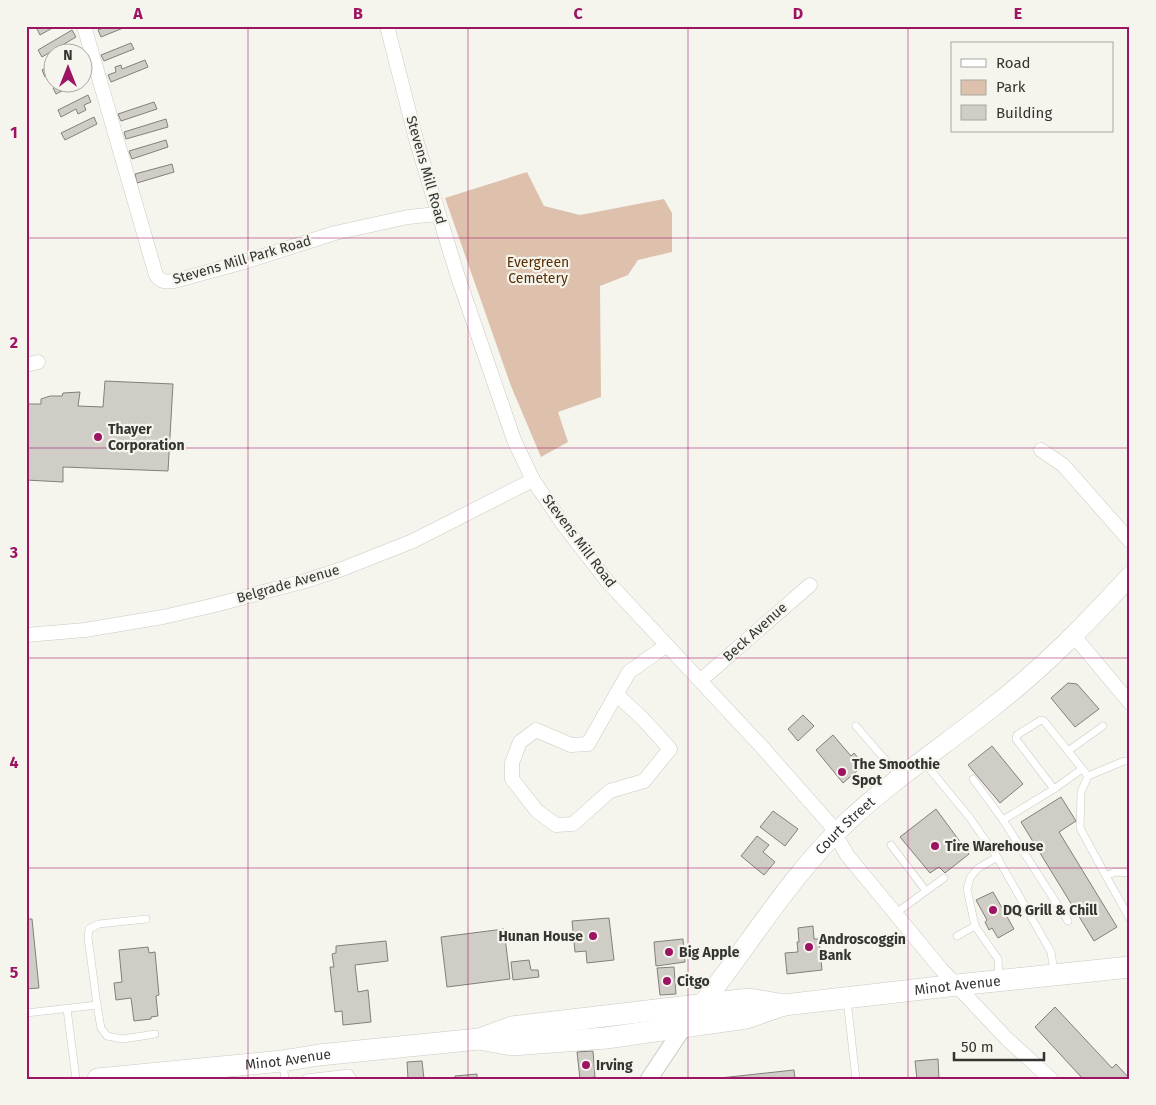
<svg xmlns="http://www.w3.org/2000/svg" width="1156" height="1105" viewBox="0 0 1156 1105" font-family="'Fira Sans',sans-serif">
  <style>
    .green { fill: #ddc1ad }
    .building { fill: #d0cdc7; stroke: #83807b }
    .lines { fill: none; stroke-linecap: round; stroke-linejoin: round }
    .service-casing { stroke: #cac9c2; stroke-width: 8 }
    .minor-casing { stroke: #cac9c2; stroke-width: 15 }
    .tertiary-casing { stroke: #cac9c2; stroke-width: 18 }
    .secondary-casing { stroke: #cac9c2; stroke-width: 20 }
    .primary-casing { stroke: #cac9c2; stroke-width: 22 }
    .service { stroke: #fff; stroke-width: 7 }
    .minor { stroke: #fff; stroke-width: 14 }
    .tertiary { stroke: #fff; stroke-width: 16 }
    .secondary { stroke: #fff; stroke-width: 19 }
    .primary { stroke: #fff; stroke-width: 21 }
    .grid { fill: none; stroke: #9d1463; stroke-width: 1; stroke-opacity: 0.55 }
    .poi-dot { fill: #9d1463; stroke: #f5f4ed; stroke-width: 2 }
    .labels { text-anchor: middle; dominant-baseline: central; stroke-width: 4.5; stroke-linejoin: round; paint-order: stroke }
    .street-label { font-size: 14px; fill: #343431; stroke: #f5f4ed }
    .park-label { font-size: 14px; fill: #592e03; stroke: #f5f4ed }
    .poi-label { font-size: 14px; font-weight: bold; fill: #343431; stroke: #f5f4ed; text-anchor: start }
    .neatline { fill: none; stroke: #9d1463; stroke-width: 2 }
    .grid-label { font-size: 16px; text-anchor: middle; font-weight: bold; fill: #9d1463 }
  </style>
  <rect width="100%" height="100%" fill="#f5f4ed"/>
  <polygon class="green" points="527,172 544,206 580,215 664,199 672,213 672,252 638,260 628,275 600,286 601,397 558,412 568,442 541,457 511,386 445,198"/>
  <g class="building">
    <polygon points="41,26 56,26 40,35 37,29"/>
    <polygon points="108,26 128,26 101,37 98,30"/>
    <polygon points="72,30 76,37 42,57 38,50"/>
    <polygon points="131,43 134,49 104,61 101,55"/>
    <polygon points="145,60 148,67 111,82 108,75 116,72 115,67 121,65 122,69"/>
    <polygon points="52,64 52,73 45,77 42,70"/>
    <polygon points="64,82 79,82 56,94 53,88"/>
    <polygon points="88,95 91,102 84,105 86,110 78,114 76,109 61,117 58,110"/>
    <polygon points="154,102 157,109 121,121 118,114"/>
    <polygon points="94,117 97,124 65,140 61,133"/>
    <polygon points="166,119 168,127 126,139 124,132"/>
    <polygon points="166,140 168,147 132,159 129,151"/>
    <polygon points="172,164 174,172 137,183 135,174"/>
    <polygon points="105,381 173,384 168,471 63,467 63,482 26,480 26,404 41,404 41,399 50,396 62,396 63,393 80,392 78,406 103,407"/>
    <polygon points="1068,683 1077,684 1099,709 1075,727 1051,698"/>
    <polygon points="803,715 814,726 798,741 788,729"/>
    <polygon points="833,735 851,756 854,753 864,765 843,783 816,750"/>
    <polygon points="992,746 1023,784 1000,803 968,765"/>
    <polygon points="1061,797 1076,821 1059,832 1117,927 1094,941 1021,822"/>
    <polygon points="936,809 969,854 945,873 939,867 930,873 900,837"/>
    <polygon points="773,811 798,829 785,846 760,827"/>
    <polygon points="757,836 769,845 763,852 775,862 764,875 741,856"/>
    <polygon points="993,892 1014,929 998,938 992,928 989,930 985,922 987,920 976,900"/>
    <polygon points="609,918 614,960 587,963 586,951 575,952 572,921"/>
    <polygon points="26,919 32,919 39,988 26,989"/>
    <polygon points="813,926 814,939 819,939 822,970 787,974 785,953 798,952 797,942 799,942 798,928"/>
    <polygon points="504,929 510,979 447,987 441,937"/>
    <polygon points="683,939 685,962 656,966 654,942"/>
    <polygon points="386,941 388,961 355,965 358,992 368,990 371,1022 343,1025 342,1011 335,1012 330,967 334,967 332,954 336,953 336,946"/>
    <polygon points="148,947 149,953 155,952 159,995 156,996 158,1016 151,1017 151,1019 134,1021 131,998 116,1000 114,983 122,982 119,950"/>
    <polygon points="529,960 531,970 538,970 539,977 513,980 511,962"/>
    <polygon points="674,967 676,994 660,995 657,968"/>
    <polygon points="1055,1007 1112,1068 1116,1064 1130,1079 1083,1079 1035,1027"/>
    <polygon points="593,1051 595,1077 580,1079 577,1052"/>
    <polygon points="938,1059 939,1079 917,1079 915,1061"/>
    <polygon points="422,1061 424,1079 408,1079 407,1062"/>
    <polygon points="794,1070 795,1079 720,1079 720,1078"/>
    <polygon points="477,1074 477,1079 455,1079 455,1076"/>
  </g>
  <g class="lines">
    <g class="service-casing">
      <g id="service">
        <polyline points="856,726 900,777"/>
        <polyline points="1068,751 1103,726"/>
        <polyline points="923,761 970,818 997,857 1051,952 1054,972"/>
        <polyline points="1130,761 1124,761 1088,776 1081,792 1080,828 1106,876 1115,872 1130,873"/>
        <polyline points="973,779 1003,820 1054,789 1016,739 1017,735 1041,720 1044,721 1088,776"/>
        <polyline points="1054,789 1082,769"/>
        <polyline points="1003,820 1068,921"/>
        <polyline points="891,845 926,891 896,913"/>
        <polyline points="997,857 977,869 970,878 967,889 975,926 998,959 999,979"/>
        <polyline points="1106,876 1130,919"/>
        <polyline points="926,891 944,878"/>
        <polyline points="957,936 975,926"/>
        <polyline points="847,1000 856,1079"/>
        <polyline points="97,1005 88,937 89,929 99,924 146,919"/>
        <polyline points="67,1009 76,1079"/>
        <polyline points="26,1013 97,1005 101,1028 107,1036 123,1039 155,1034"/>
        <polyline points="283,1064 285,1079"/>
        <polyline points="306,1078 349,1073 353,1079"/>
      </g>
    </g>
    <g class="minor-casing">
      <g id="minor">
        <path d="M 84,26 L 156,275 C 161,282 165,282 174,281 L 244,262 L 335,233 L 408,217 L 438,214"/>
        <polyline points="387,26 417,143 457,274 514,440 533,480 563,524 607,581 762,747 829,823 847,855 941,969 1007,1039 1051,1079"/>
        <polyline points="26,365 38,362"/>
        <polyline points="1041,450 1063,465 1130,541"/>
        <polyline points="26,635 85,630 163,617 215,605 305,581 342,569 413,541 533,480"/>
        <polyline points="1074,636 1130,703"/>
        <polyline points="701,680 810,585"/>
        <polyline points="616,694 643,719 670,749 644,781 610,791 573,824 556,825 537,811 512,779 512,763 520,742 536,730 571,745 588,744 629,672 667,645"/>
      </g>
    </g>
    <g class="tertiary-casing">
      <polyline id="tertiary" points="649,1079 683,1028"/>
    </g>
    <g class="secondary-casing">
      <g id="secondary">
        <path id="s1" d="M 696,1012 C 747,949 787,879 846,823 C 892,780 945,745 994,706 C 1044,667 1087,623 1130,576"/>
      </g>
    </g>
    <g class="primary-casing">
      <g id="primary">
        <path id="s2" d="M 479,1039 L 512,1045 L 606,1038 L 746,1018 L 784,1005 L 957,985 L 1130,967"/>
        <path id="s3" d="M 98,1079 L 282,1061 L 319,1055 L 479,1039 L 512,1027 L 749,999 L 784,1005"/>
      </g>
    </g>
    <use href="#service" class="service"/>
    <use href="#minor" class="minor"/>
    <use href="#tertiary" class="tertiary"/>
    <use href="#secondary" class="secondary"/>
    <use href="#primary" class="primary"/>
  </g>
  <path class="grid" d="M 248,26 L 248,1079M 468,26 L 468,1079M 688,26 L 688,1079M 908,26 L 908,1079M 26,238 L 1130,238M 26,448 L 1130,448M 26,658 L 1130,658M 26,868 L 1130,868"/>
  <g class="poi-dot">
    <circle cx="98" cy="437" r="5"/>
    <circle cx="842" cy="772" r="5"/>
    <circle cx="935" cy="846" r="5"/>
    <circle cx="993" cy="910" r="5"/>
    <circle cx="593" cy="936" r="5"/>
    <circle cx="809" cy="947" r="5"/>
    <circle cx="669" cy="952" r="5"/>
    <circle cx="667" cy="981" r="5"/>
    <circle cx="586" cy="1065" r="5"/>
  </g>
  <g class="labels">
    <g class="street-label">
      <text transform="translate(426 170) rotate(74)">Stevens Mill Road</text>
      <text transform="translate(242 260) rotate(-16)">Stevens Mill Park Road</text>
      <text transform="translate(579 541) rotate(53)">Stevens Mill Road</text>
      <text transform="translate(288 584) rotate(-16)">Belgrade Avenue</text>
      <text transform="translate(755 632) rotate(-42)">Beck Avenue</text>
      <text stroke="none"><textPath href="#s1" startOffset="239">Court Street</textPath></text>
      <text stroke="none"><textPath href="#s2" startOffset="484">Minot Avenue</textPath></text>
      <text stroke="none"><textPath href="#s3" startOffset="191">Minot Avenue</textPath></text>
    </g>
    <g class="park-label">
      <text x="538" y="262">Evergreen<tspan x="538" dy="16">Cemetery</tspan></text>
    </g>
    <g class="poi-label">
      <text x="108" y="429">Thayer<tspan x="108" dy="16">Corporation</tspan></text>
      <text x="852" y="764">The Smoothie<tspan x="852" dy="16">Spot</tspan></text>
      <text x="945" y="846">Tire Warehouse</text>
      <text x="1003" y="910">DQ Grill &amp; Chill</text>
      <text x="583" y="936" text-anchor="end">Hunan House</text>
      <text x="819" y="939">Androscoggin<tspan x="819" dy="16">Bank</tspan></text>
      <text x="679" y="952">Big Apple</text>
      <text x="677" y="981">Citgo</text>
      <text x="596" y="1065">Irving</text>
    </g>
  </g>
  <rect width="1156" height="1105" fill="none" stroke="#f5f4ed" stroke-width="55"/>
  <rect x="951" y="42" width="162" height="90" fill="#f5f4ed" stroke="#a8a7a2"/>
  <rect x="961" y="59" width="25" height="8" fill="#ffffff" stroke="#a8a7a2"/>
  <text x="996" y="68" font-size="15" fill="#343431">Road</text>
  <rect x="961" y="80" width="25" height="15" fill="#ddc1ad" stroke="#a8a7a2"/>
  <text x="996" y="92" font-size="15" fill="#343431">Park</text>
  <rect x="961" y="105" width="25" height="15" fill="#d0cdc7" stroke="#a8a7a2"/>
  <text x="996" y="118" font-size="15" fill="#343431">Building</text>
  <g transform="translate(68 68)"><circle r="24" fill="#f5f4ed" stroke="#a8a7a2"/>
  <path d="M0-4L9 19L0 12L-9 19Z" fill="#9d1463"/>
  <text y="-8" font-size="14" font-weight="bold" text-anchor="middle" fill="#343431">N</text>
  </g>
  <path d="M954 1052v8h90v-8" fill="none" stroke="#343431" stroke-width="2.5"/>
  <text x="961" y="1052" font-size="15" fill="#343431" stroke="#f5f4ed" stroke-width="4" paint-order="stroke">50 m</text>
  <rect x="28" y="28" width="1100" height="1050" class="neatline"/>
  <g class="grid-label">
    <text x="138" y="19">A</text>
    <text x="358" y="19">B</text>
    <text x="578" y="19">C</text>
    <text x="798" y="19">D</text>
    <text x="1018" y="19">E</text>
    <text x="14" y="138">1</text>
    <text x="14" y="348">2</text>
    <text x="14" y="558">3</text>
    <text x="14" y="768">4</text>
    <text x="14" y="978">5</text>
  </g>
</svg>
